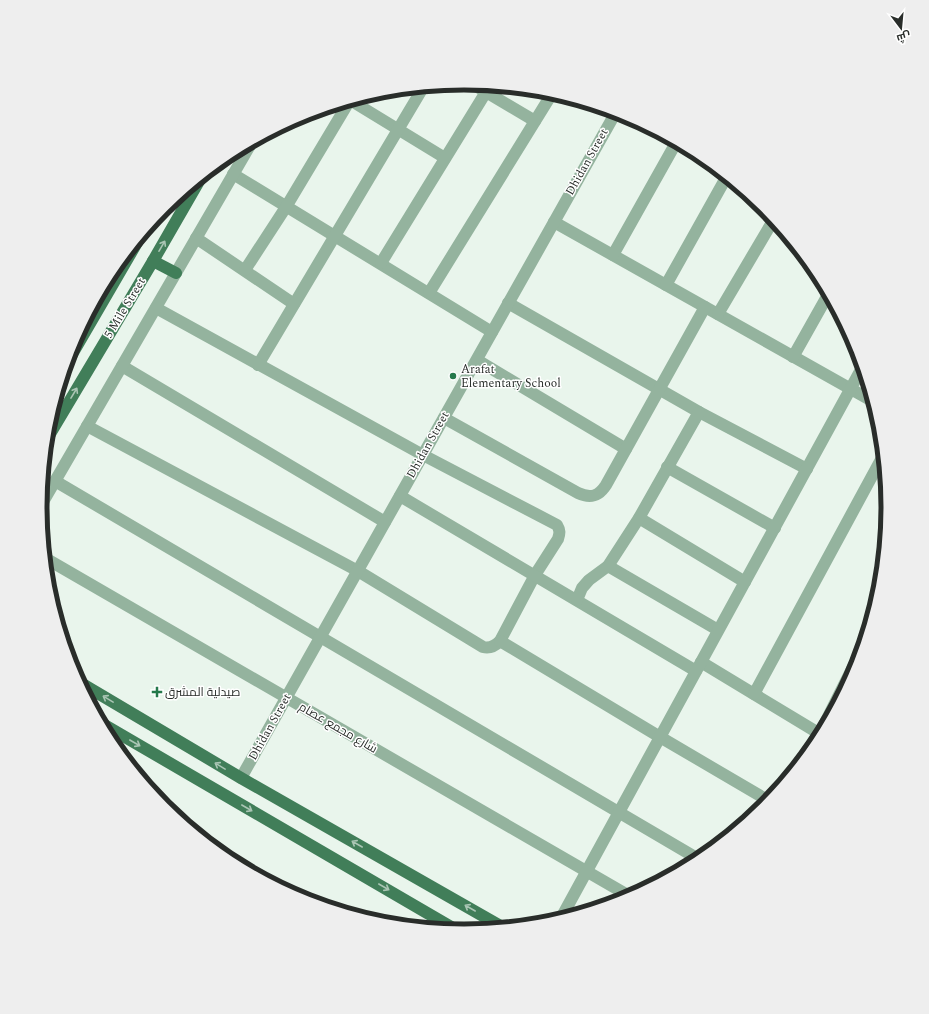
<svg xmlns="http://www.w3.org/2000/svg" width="929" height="1014" viewBox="0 0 929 1014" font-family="Spectral,Cairo,serif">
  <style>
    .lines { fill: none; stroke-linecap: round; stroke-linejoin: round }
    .minor { stroke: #94b39e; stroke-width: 12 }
    .major { stroke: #417e59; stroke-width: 12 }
    .oneway { stroke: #aac5b4 }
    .poi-dot { fill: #26794c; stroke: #fff; stroke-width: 1.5 }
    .labels { text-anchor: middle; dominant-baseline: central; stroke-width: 3; stroke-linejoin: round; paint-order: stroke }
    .street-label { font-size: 12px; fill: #292d2a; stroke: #fff }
    .poi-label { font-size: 12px; fill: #292d2a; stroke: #fff; text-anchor: start }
    .rim { fill: none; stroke: #292d2a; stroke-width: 5 }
  </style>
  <rect width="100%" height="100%" fill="#e9f5ec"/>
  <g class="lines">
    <g class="minor">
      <polyline points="471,83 535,121"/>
      <polyline points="350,100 445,158"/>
      <polyline points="233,174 492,332"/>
      <polyline points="554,222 874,402"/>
      <polyline points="196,238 294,304"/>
      <polyline points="613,255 677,141"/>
      <polyline points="381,263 486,92"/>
      <polyline points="245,270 286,207 350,100"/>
      <polyline points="666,285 727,176"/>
      <polyline points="429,293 553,92"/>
      <polyline points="508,303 699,412 807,469"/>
      <polyline points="718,314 774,219"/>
      <polyline points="793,357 829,293"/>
      <polyline points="477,360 626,449"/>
      <polyline points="258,365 424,86"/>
      <polyline points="122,366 385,522"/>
      <path d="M 444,418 L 578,493 C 591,499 599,496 606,485 L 705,307"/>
      <path d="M 87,426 L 358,571 L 483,647 C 490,649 495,646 500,641 L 535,575 L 558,539 C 560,533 560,530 557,525 L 423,455 L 156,308"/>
      <polyline points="667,467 775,528"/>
      <polyline points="55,481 700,860"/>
      <polyline points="400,496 696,671"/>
      <polyline points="40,507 252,142"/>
      <polyline points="639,518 745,582"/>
      <polyline points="45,558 631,897"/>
      <polyline points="608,566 718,630"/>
      <polyline points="577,600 582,588 589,580 608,566 639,518 699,412"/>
      <polyline points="500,641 660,737 769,801"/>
      <polyline points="701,662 820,734"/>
      <polyline points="754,694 884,454"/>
      <polyline points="812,749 865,643"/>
      <polyline points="241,778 616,112"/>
      <polyline points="560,920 863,366"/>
    </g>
    <g class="major">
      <polyline points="153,261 176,273"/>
      <polyline points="67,363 142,234"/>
      <polyline points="47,439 153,261 202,176"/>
      <polyline points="79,682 241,778 504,928"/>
      <polyline points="101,723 458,931"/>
    </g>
  </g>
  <defs><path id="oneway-shaft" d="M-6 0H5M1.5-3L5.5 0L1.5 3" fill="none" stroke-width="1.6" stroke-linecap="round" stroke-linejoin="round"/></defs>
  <g class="oneway">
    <use href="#oneway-shaft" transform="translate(162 246) rotate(-60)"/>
    <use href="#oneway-shaft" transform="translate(74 393) rotate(-59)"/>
    <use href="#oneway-shaft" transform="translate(108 699) rotate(-149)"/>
    <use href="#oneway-shaft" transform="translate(135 743) rotate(30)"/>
    <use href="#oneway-shaft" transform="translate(220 766) rotate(-149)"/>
    <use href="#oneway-shaft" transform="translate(247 808) rotate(30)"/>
    <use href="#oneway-shaft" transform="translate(357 844) rotate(-150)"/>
    <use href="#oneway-shaft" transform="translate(384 887) rotate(30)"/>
    <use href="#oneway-shaft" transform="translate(470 908) rotate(-150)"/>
  </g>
  <g class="poi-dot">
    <circle cx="453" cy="376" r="4"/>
    <path d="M155 686h4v4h4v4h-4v4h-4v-4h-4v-4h4z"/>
  </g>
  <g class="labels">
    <g class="street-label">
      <text transform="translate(587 162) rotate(-61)">Dhidan Street</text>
      <text transform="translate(125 308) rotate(-59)">5 Mile Street</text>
      <text transform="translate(428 445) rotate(-61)">Dhidan Street</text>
      <text transform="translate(270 727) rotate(-61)">Dhidan Street</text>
      <text transform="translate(338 728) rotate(30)">شارع مجمع عصام</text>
    </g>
    <g class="poi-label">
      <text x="461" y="369">Arafat<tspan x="461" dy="14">Elementary School</tspan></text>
      <text x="165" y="692">صيدلية المشرق</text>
    </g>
  </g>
  <path d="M0 0H929V1014H0ZM47 507a417 417 0 1 1 834 0a417 417 0 1 1-834 0Z" fill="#eee" fill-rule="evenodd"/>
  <path class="rim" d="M47 507a417 417 0 1 1 834 0a417 417 0 1 1-834 0Z"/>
  <g transform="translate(901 28) rotate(164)" stroke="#ffffff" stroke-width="3" paint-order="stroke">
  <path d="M0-3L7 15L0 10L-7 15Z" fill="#292d2a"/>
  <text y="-6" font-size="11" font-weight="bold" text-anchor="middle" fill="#292d2a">ش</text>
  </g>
</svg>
